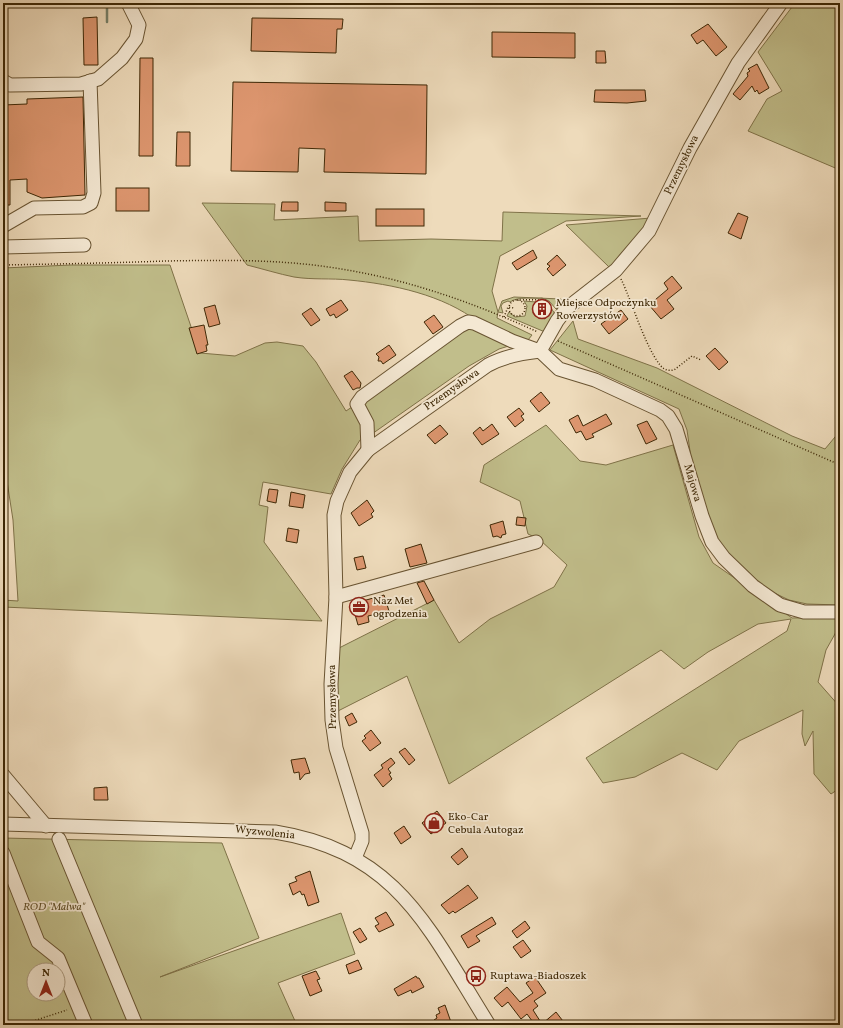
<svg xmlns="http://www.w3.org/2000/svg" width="843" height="1028" viewBox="0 0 843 1028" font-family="Vollkorn,serif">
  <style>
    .green { fill: #c1be8b; stroke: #7f7248; fill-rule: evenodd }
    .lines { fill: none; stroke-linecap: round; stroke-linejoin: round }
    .stream { stroke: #74806a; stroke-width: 2.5 }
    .building { fill: #dd966f; stroke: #3d2705 }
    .minor-casing { stroke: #695432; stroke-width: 15 }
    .path { stroke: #3d2705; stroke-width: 1.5; stroke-dasharray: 1 2; stroke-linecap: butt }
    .minor { stroke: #f4e8d3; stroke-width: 13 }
    .labels { text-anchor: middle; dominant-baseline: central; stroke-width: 3.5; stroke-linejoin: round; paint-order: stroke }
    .street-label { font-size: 11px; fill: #3d2705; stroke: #f4e8d3 }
    .poi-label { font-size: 11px; fill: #3d2705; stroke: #f4e8d3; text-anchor: start }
    .park-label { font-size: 11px; font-style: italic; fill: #5e4d26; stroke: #f4e8d3 }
  </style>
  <rect width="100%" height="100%" fill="#eedbbb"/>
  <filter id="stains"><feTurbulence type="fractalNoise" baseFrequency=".005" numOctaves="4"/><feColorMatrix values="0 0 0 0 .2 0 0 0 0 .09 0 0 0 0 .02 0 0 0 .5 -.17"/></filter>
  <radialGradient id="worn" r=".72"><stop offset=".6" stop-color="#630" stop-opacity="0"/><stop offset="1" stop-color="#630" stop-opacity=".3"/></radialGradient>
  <g class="green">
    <polygon points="795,3 840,3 840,170 748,131 767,99 782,91 758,52"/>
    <path d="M 202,203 L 275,204 L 274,220 L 358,216 L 359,241 L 431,239 L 502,241 L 503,212 L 641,216 L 566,221 L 500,256 L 492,291 L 498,312 L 497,318 L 532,335 L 528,340 L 499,349 L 469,366 L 369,436 L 360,440 L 342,469 L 331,494 L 263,482 L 259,505 L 268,507 L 264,542 L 322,621 L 3,607 L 3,600 L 18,601 L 13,520 L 7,481 L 3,482 L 3,268 L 71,265 L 170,265 L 200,353 L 235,356 L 265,343 L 277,342 L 303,346 L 316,362 L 346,411 L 478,322 C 444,295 392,284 349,280 C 331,278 313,280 294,277 C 279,274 263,269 247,265 Z"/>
    <polygon points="651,218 635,241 609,267 566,225"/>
    <path d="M 514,297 L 561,299 L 562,303 L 556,309 L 549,301 L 542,298 C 535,299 518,296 510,302 L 508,301 L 503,303 L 501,306 L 503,313 L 498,312 L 502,301 Z"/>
    <polygon points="524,301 536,302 533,307 533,313 535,316 545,319 550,312 551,308 555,314 545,332 507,316 509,312 515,317 525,316 527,306"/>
    <polygon points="573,321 578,339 657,368 792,436 825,449 840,431 840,605 807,604 789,600 764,588 717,545 695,486 687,430 679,409 550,350"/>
    <polygon points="546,425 580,461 606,465 673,445 699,537 713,563 792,618 840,617 840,625 826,650 818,682 840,707 840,788 831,794 814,774 813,731 805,746 802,734 803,710 739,741 717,770 682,753 635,777 603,783 586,758 787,631 791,619 758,624 708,652 684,669 661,650 449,784 407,676 336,712 339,648 434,600 459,643 490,619 554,587 567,565 539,539 528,534 520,501 480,482 484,465"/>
    <path d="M 3,838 L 222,843 L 259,938 L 160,977 L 341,913 L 355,954 L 278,983 L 295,1021 L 280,1025 L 3,1025 ZM 34,970 L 58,970 L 58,994 L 34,994 Z"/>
  </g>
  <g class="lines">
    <polyline class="stream" points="107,3 107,22"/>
  </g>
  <g class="building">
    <polygon points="97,17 98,65 84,65 83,18"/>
    <polygon points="252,18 343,19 342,29 337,29 336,53 251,51"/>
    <polygon points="708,24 727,47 716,56 703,40 697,44 691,35"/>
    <polygon points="492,32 575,33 575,58 492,57"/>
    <polygon points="596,51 605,51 606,63 596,63"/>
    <polygon points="140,58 153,58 153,156 139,156"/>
    <polygon points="757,64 769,88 759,94 757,90 755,92 752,86 740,100 733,94 748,76 747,73 750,71 748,69"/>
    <polygon points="233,82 427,85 426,174 324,172 325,149 299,148 298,172 231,171"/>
    <polygon points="595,90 645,90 646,101 627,103 594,102"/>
    <polygon points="83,97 85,195 42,198 27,192 27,179 10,180 10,205 3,205 3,105 27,104 27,99"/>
    <polygon points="177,132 190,132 190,166 176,166"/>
    <rect x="116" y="188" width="33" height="23"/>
    <polygon points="282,202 298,202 298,211 281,211"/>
    <polygon points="325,202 346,203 346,211 325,211"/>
    <rect x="376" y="209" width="48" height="17"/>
    <polygon points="738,213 748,217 741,239 728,233"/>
    <polygon points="533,250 537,258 517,270 512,263"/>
    <polygon points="557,255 566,265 553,276 547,269 550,266 547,264"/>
    <polygon points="672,276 682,288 667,300 674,309 661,319 649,305 668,289 664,283"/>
    <polygon points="341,300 348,310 336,318 334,314 330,316 326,309"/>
    <polygon points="215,305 220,324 209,327 204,308"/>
    <polygon points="311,308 320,320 311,326 302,314"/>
    <polygon points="621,310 628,319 609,334 601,324"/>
    <polygon points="434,315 443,327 433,334 424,322"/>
    <polygon points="204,325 208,345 206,345 207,351 197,354 189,328"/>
    <polygon points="389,345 396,355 383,364 381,361 378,361 379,357 376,354"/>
    <polygon points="715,348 728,362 719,370 706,356"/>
    <polygon points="352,371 361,383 360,388 357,388 353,390 344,376"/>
    <polygon points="541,392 550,403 539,412 530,401"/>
    <polygon points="519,408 524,414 521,416 524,420 515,427 507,417"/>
    <polygon points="606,414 612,424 592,434 594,437 586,440 581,431 576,433 569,420 578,415 583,426"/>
    <polygon points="647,421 657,439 646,444 637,425"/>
    <polygon points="492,424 499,434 482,445 473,433 480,427 483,431"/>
    <polygon points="440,425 448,434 435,444 427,435"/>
    <polygon points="269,489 278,490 276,503 267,501"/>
    <polygon points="291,492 305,495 303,508 289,506"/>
    <polygon points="367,500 374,511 371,514 373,517 359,526 351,513"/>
    <polygon points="517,517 526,518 525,526 516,525"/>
    <polygon points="503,521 506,534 502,535 501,538 497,536 493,537 490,525"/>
    <polygon points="288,528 299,530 297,543 286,541"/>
    <polygon points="421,544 427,563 410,567 405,549"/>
    <polygon points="363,556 366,568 357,570 354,558"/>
    <polygon points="424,581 434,600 427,604 417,583"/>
    <polygon points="384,595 389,611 368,616 369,622 358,625 352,604"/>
    <polygon points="352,713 357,722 349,726 345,717"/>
    <polygon points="371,730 381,743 370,751 362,741 366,738 364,736"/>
    <polygon points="405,748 415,760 409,765 399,752"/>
    <polygon points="305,758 310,773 305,774 300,780 299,772 294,773 291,760"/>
    <polygon points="391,758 395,763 388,769 391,773 389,774 392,779 383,787 374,775 383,768 381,765"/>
    <polygon points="107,787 108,800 94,800 94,788"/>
    <polygon points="437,811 446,823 431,834 422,823"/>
    <polygon points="404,826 411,837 401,844 394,833"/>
    <polygon points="462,848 468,857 458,865 451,857"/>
    <polygon points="310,871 319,902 308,906 304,894 302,895 300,891 293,895 289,884 297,881 295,877"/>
    <polygon points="468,885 478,898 455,913 453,911 449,914 441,905"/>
    <polygon points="386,912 394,925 379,932 375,926 379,924 375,918"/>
    <polygon points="492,917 496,924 476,936 480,941 468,948 461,936"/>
    <polygon points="525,921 530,928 517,938 512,931"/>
    <polygon points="360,928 367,939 360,943 353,932"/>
    <polygon points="523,940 531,951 521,958 513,947"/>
    <polygon points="358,960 362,969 349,974 346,965"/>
    <polygon points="316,971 320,979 317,980 322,991 310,996 302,976"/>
    <polygon points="416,976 417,978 419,978 424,987 412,993 411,990 398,996 394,989"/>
    <polygon points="535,977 546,993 534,1001 538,1006 533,1010 542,1024 556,1012 566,1025 535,1025 527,1014 521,1019 508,1002 502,1007 494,998 507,987 520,1002 533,993 526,983"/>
    <polygon points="445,1005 452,1025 436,1025 434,1020 437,1018 436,1015 440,1013 438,1008"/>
  </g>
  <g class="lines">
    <g class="minor-casing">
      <g id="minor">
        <polyline points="3,81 10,85 81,84 98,79 122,58 136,39 139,25 128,3"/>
        <polyline points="3,226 34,208 83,207 91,203 94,193 90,81"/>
        <polyline points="3,247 84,245"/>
        <polyline points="368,450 367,423 357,404 362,397 460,326 468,322 474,323 512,341 540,351 559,369 595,380 660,410 668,416 676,429 702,516 712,542 724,558 753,586 780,605 804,612 840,612"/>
        <polyline points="336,597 536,542"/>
        <polyline points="3,775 46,826"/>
        <path d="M 3,824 L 275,832 C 399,852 429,930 489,1025"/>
        <polyline points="59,839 136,1025"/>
        <polyline points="3,853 38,942 58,958 86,1025"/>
        <path d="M 355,858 L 362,841 L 362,833 L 336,748 L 332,720 L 331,684 L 336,597 L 334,515 L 337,501 L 350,472 L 368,450 L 488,365 C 505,356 521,353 540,351 L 557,321 L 566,309 L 616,270 L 649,231 L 690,148 L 738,63 L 781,3"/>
      </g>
    </g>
    <g class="path">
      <path d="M 3,265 C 57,264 112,263 166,261 C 224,260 283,259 341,269 C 410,280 474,303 538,332"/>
      <path d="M 621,279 C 633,304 644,344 660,365 C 664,370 668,371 674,370 L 692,356 L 701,360"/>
      <path d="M 517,300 C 525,300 537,299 544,301 C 555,305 548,316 540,317 L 535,313 L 534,307 L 538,302 L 542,301"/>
      <circle cx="517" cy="308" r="8"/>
      <polyline points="504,317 508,307 514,308"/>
      <polyline points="558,341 840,465"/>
      <polyline points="21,1025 67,1010"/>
    </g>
    <use href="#minor" class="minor"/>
  </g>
  <defs>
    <g id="building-ring" transform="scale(1)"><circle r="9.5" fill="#f4e8d3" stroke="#8f2418" stroke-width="1.5"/><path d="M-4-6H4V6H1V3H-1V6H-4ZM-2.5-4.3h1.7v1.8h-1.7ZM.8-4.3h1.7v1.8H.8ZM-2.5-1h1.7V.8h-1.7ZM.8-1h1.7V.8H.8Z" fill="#8f2418"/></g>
    <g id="office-ring" transform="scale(1)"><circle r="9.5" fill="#f4e8d3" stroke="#8f2418" stroke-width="1.5"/><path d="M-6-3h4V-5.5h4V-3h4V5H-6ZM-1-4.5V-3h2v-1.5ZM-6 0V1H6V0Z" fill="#8f2418"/></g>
    <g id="shop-ring" transform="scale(1)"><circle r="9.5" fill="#f4e8d3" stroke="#8f2418" stroke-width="1.5"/><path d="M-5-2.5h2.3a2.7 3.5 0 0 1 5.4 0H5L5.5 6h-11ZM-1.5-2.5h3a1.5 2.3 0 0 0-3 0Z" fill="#8f2418"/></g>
    <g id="bus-ring" transform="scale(1)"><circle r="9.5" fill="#f4e8d3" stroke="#8f2418" stroke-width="1.5"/><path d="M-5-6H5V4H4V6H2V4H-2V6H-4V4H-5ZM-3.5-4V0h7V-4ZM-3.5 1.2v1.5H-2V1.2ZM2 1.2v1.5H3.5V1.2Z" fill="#8f2418"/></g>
  </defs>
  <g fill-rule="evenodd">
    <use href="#building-ring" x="542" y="309"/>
    <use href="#office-ring" x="359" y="607"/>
    <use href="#shop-ring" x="434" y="823"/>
    <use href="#bus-ring" x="476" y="976"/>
  </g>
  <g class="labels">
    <g class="street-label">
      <text transform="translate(682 165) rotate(-64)">Przemysłowa</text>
      <text transform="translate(452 390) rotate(-35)">Przemysłowa</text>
      <text transform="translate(692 483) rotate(74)">Majowa</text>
      <text transform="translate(333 697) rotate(-91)">Przemysłowa</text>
      <text transform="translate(265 833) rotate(6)">Wyzwolenia</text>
    </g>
    <g class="poi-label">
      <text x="556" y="303">Miejsce Odpoczynku<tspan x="556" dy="13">Rowerzystów</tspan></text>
      <text x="373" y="601">Naz Met<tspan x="373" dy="13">ogrodzenia</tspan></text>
      <text x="448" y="817">Eko-Car<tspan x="448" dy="13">Cebula Autogaz</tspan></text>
      <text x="490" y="976">Ruptawa-Biadoszek</text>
    </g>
    <g class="park-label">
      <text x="54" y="907">ROD "Malwa"</text>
    </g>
  </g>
  <rect width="843" height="1028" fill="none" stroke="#eedbbb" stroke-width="16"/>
  <rect x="4" y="4" width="835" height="1020" fill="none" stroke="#3d2705" stroke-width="2"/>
  <rect x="8" y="8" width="827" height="1012" fill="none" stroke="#3d2705"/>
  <g transform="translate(46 982)"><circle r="19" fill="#f4e8d3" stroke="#ab9b81"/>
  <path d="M0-3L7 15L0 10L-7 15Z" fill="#8f2418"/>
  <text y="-6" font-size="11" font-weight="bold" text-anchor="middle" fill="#3d2705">N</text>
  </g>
  <rect width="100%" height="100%" filter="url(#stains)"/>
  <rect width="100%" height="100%" fill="url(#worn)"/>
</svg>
